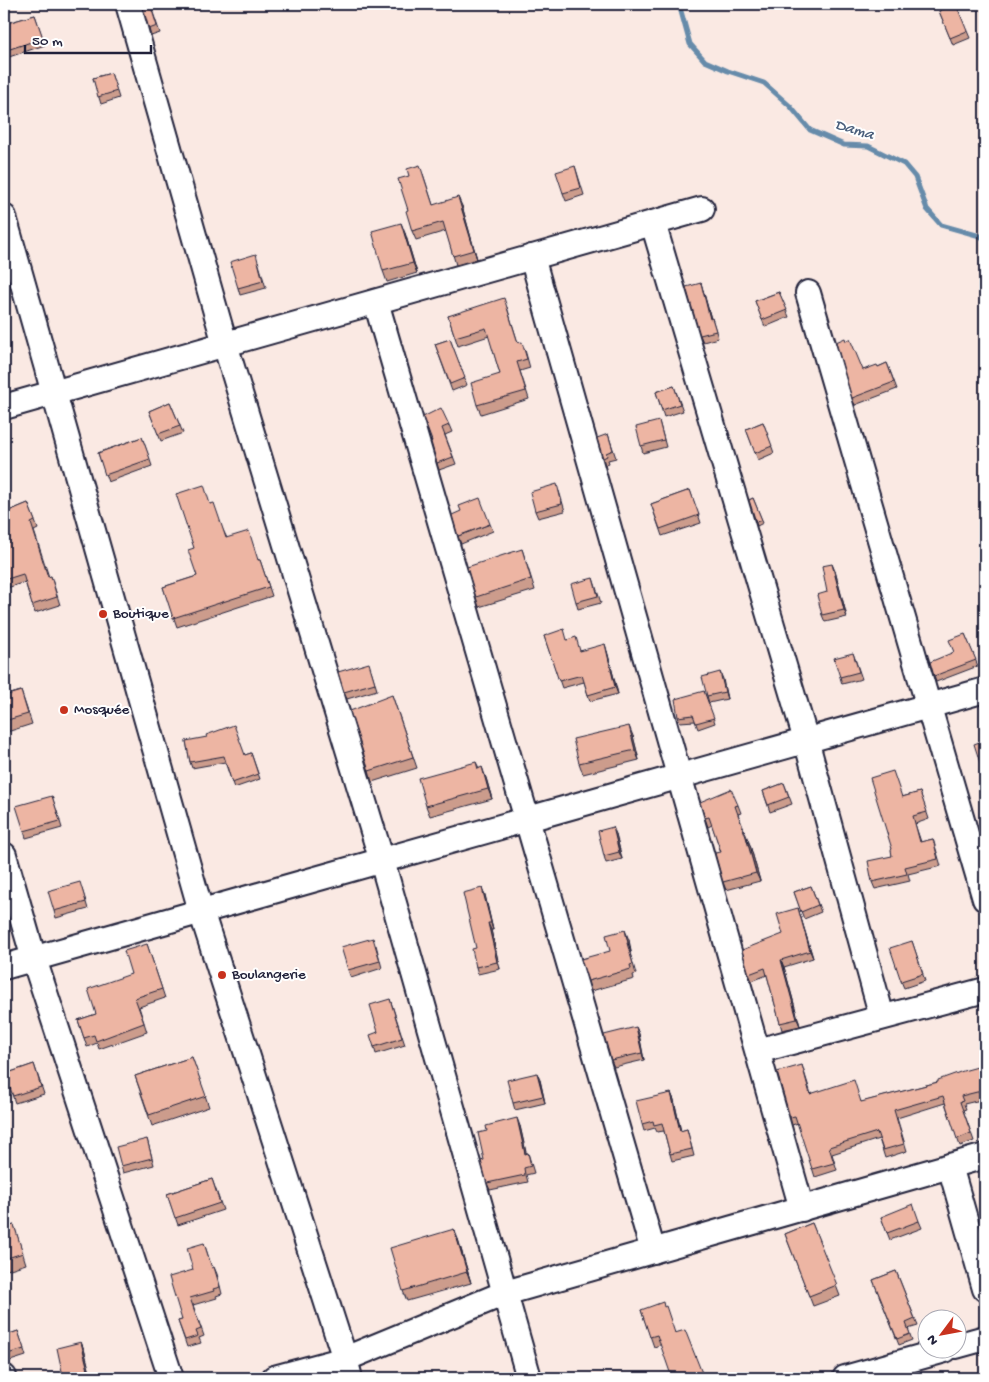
<svg xmlns="http://www.w3.org/2000/svg" width="989" height="1382" viewBox="0 0 989 1382" font-family="'Gochi Hand',sans-serif">
  <style>
    .lines { fill: none; stroke-linecap: round; stroke-linejoin: round }
    .stream { stroke: #668baa; stroke-width: 5 }
    .minor-casing { stroke: #22223b; stroke-width: 28 }
    .minor { stroke: #fff; stroke-width: 24 }
    .wall { fill: #cc9c8c; stroke: #22223b }
    .shaded-wall { fill: #a67f72; stroke: #22223b }
    .building { fill: #edb5a3; stroke: #22223b }
    .poi-dot { fill: #c8321e; stroke: #fff; stroke-width: 2 }
    .labels { text-anchor: middle; dominant-baseline: central; stroke-width: 4; stroke-linejoin: round; paint-order: stroke }
    .poi-label { font-size: 15px; fill: #22223b; stroke: #fff; text-anchor: start }
    .water-label { font-size: 16px; font-style: italic; fill: #4a5f7c; stroke: #fff }
  </style>
  <rect width="100%" height="100%" fill="#fae9e3"/>
  <filter id="ink" filterUnits="userSpaceOnUse"><feTurbulence type="fractalNoise" baseFrequency=".02" numOctaves="2"/><feDisplacementMap in="SourceGraphic" scale="10" xChannelSelector="R" yChannelSelector="G"/><feConvolveMatrix kernelMatrix="1 2 1 2 8 2 1 2 1" color-interpolation-filters="sRGB"/></filter>
  <g filter="url(#ink)">
    <g class="lines">
      <polyline class="stream" points="679,4 690,44 705,61 728,71 764,83 790,106 810,130 844,145 868,146 904,164 915,177 927,209 941,225 980,236 985,239"/>
      <g class="minor-casing">
        <g id="minor">
          <polyline points="128,4 225,344 382,861 529,1378"/>
          <polyline points="4,217 201,911 345,1359 350,1378"/>
          <polyline points="653,223 806,740 882,1017"/>
          <polyline points="532,257 802,1209"/>
          <polyline points="808,293 985,899"/>
          <polyline points="376,302 653,1251"/>
          <polyline points="4,407 702,209"/>
          <polyline points="4,855 34,959 171,1378"/>
          <polyline points="4,967 985,690"/>
          <polyline points="758,1051 985,990"/>
          <polyline points="950,1166 985,1289"/>
          <polyline points="956,1346 985,1338"/>
          <polyline points="4,1377 4,1378"/>
          <polyline points="274,1378 345,1359 505,1293 985,1156"/>
          <polyline points="845,1378 945,1350"/>
        </g>
      </g>
      <use href="#minor" class="minor"/>
    </g>
    <g class="wall">
      <polygon points="150,4 160,33 151,36 149,29"/>
      <polygon points="939,11 967,31 970,38 953,45"/>
      <polygon points="35,15 45,45 6,58 4,52 4,24"/>
      <polygon points="111,73 119,98 101,104 93,78"/>
      <polygon points="575,166 584,195 566,201 563,193"/>
      <polygon points="423,174 433,205 462,206 477,259 456,265 446,231 416,240 412,231 408,210"/>
      <polygon points="405,233 417,273 387,282 383,271"/>
      <polygon points="258,261 266,288 240,295 238,288"/>
      <polygon points="703,290 711,319 712,318 718,338 703,342 700,335"/>
      <polygon points="779,292 789,317 765,327 755,301"/>
      <polygon points="507,307 518,343 525,350 530,368 520,371 529,399 481,414 477,405 500,374 489,336 458,346 448,316"/>
      <polygon points="450,339 467,385 452,391 435,344"/>
      <polygon points="887,363 897,389 855,405 852,398 863,370 878,367"/>
      <polygon points="674,386 683,411 664,417 656,392"/>
      <polygon points="170,402 183,433 161,441 149,411"/>
      <polygon points="423,417 449,425 452,432 445,435 456,464 439,470 437,463 432,441"/>
      <polygon points="659,421 666,447 643,453 641,446"/>
      <polygon points="763,422 774,453 758,460 746,429"/>
      <polygon points="608,434 616,458 608,460 609,463 605,465 603,458"/>
      <polygon points="142,437 152,466 108,482 98,453"/>
      <polygon points="690,490 701,523 662,536 651,504"/>
      <polygon points="559,491 565,511 538,518 535,511"/>
      <polygon points="753,498 763,523 757,526 749,500"/>
      <polygon points="28,503 38,529 34,531 49,577 51,576 60,605 35,613 25,582 4,589 4,513"/>
      <polygon points="210,504 227,538 259,560 260,560 272,596 177,627 163,587 197,576 194,548"/>
      <polygon points="490,524 493,531 461,544 458,536"/>
      <polygon points="522,549 535,590 479,607 476,597"/>
      <polygon points="835,571 847,617 825,622 822,615 827,592"/>
      <polygon points="593,578 601,603 578,609 576,602"/>
      <polygon points="965,634 978,666 936,682 934,676 954,652"/>
      <polygon points="544,636 567,640 580,651 607,651 618,694 590,701 584,682 562,688"/>
      <polygon points="853,653 862,679 842,684 840,677"/>
      <polygon points="371,670 377,690 347,699 344,692"/>
      <polygon points="720,672 727,699 709,703 707,696"/>
      <polygon points="21,691 32,724 4,733 4,696"/>
      <polygon points="704,691 715,723 698,729 695,721 680,722 678,717"/>
      <polygon points="392,695 417,768 372,782 369,771"/>
      <polygon points="633,736 639,760 583,774 579,763"/>
      <polygon points="186,741 245,755 251,753 260,779 234,788 225,762 192,768 190,762"/>
      <polygon points="476,762 479,768 486,778 492,799 430,816 426,806"/>
      <polygon points="784,783 792,804 770,812 763,791"/>
      <polygon points="920,792 929,819 915,824 921,842 933,839 941,866 908,874 910,881 875,889 872,882 892,856 892,849 902,797"/>
      <polygon points="52,796 62,828 26,838 24,831"/>
      <polygon points="738,805 741,813 738,814 750,845 760,881 726,890 723,882 721,852 712,825 708,827 705,818"/>
      <polygon points="616,834 622,859 606,863 604,856"/>
      <polygon points="811,886 821,912 804,919 794,892"/>
      <polygon points="482,888 485,895 493,930 491,930 500,969 478,974 476,967"/>
      <polygon points="82,889 88,909 56,918 54,911"/>
      <polygon points="800,915 813,958 784,967 800,1026 782,1030 767,975 752,981 749,974"/>
      <polygon points="629,940 631,952 630,953 636,974 633,975 634,979 591,991 588,981 610,951"/>
      <polygon points="912,941 925,981 904,988 901,981"/>
      <polygon points="147,944 165,998 139,1007 147,1032 99,1049 97,1043 87,1047 78,1020 96,1014 131,974"/>
      <polygon points="376,945 382,968 351,978 348,970"/>
      <polygon points="390,999 405,1045 376,1054 374,1047 378,1032"/>
      <polygon points="636,1027 639,1034 644,1060 614,1067 611,1060"/>
      <polygon points="192,1057 209,1107 152,1126 135,1076"/>
      <polygon points="34,1064 44,1094 15,1103 5,1074"/>
      <polygon points="802,1065 811,1094 862,1102 938,1082 985,1065 985,1099 964,1104 966,1109 963,1110 974,1141 960,1146 945,1103 897,1118 907,1151 885,1158 879,1139 832,1154 837,1170 815,1177 798,1123 792,1125 790,1117"/>
      <polygon points="540,1080 545,1103 515,1110 513,1103"/>
      <polygon points="671,1093 674,1100 681,1131 687,1129 694,1156 672,1161 670,1154 664,1131 657,1132 655,1128 644,1131 642,1124"/>
      <polygon points="520,1126 526,1153 528,1153 534,1173 526,1175 528,1182 490,1190 487,1183 484,1160"/>
      <polygon points="147,1139 154,1165 123,1173 121,1166"/>
      <polygon points="212,1179 223,1210 178,1225 167,1194"/>
      <polygon points="881,1217 919,1221 922,1228 890,1240"/>
      <polygon points="812,1223 840,1296 813,1306 785,1234"/>
      <polygon points="14,1225 26,1264 4,1271 4,1228"/>
      <polygon points="458,1239 471,1283 407,1301 403,1291"/>
      <polygon points="204,1243 212,1268 214,1267 217,1274 222,1294 216,1296 217,1298 193,1305 204,1336 199,1338 201,1343 187,1347 178,1321 182,1320 193,1270"/>
      <polygon points="896,1271 918,1326 908,1329 912,1340 899,1345 873,1280"/>
      <polygon points="641,1310 675,1333 660,1345 654,1347"/>
      <polygon points="18,1331 26,1356 4,1363 4,1336"/>
      <polygon points="84,1349 91,1377 86,1378 64,1378 63,1376"/>
    </g>
    <g class="shaded-wall">
      <polygon points="458,197 462,206 477,259 474,250"/>
      <polygon points="401,223 405,233 417,273 413,263"/>
      <polygon points="701,283 703,290 713,326 710,319"/>
      <polygon points="832,564 835,571 847,617 844,610"/>
      <polygon points="605,644 607,651 618,694 615,687"/>
      <polygon points="720,672 723,679 727,699 725,692"/>
      <polygon points="629,726 633,736 639,760 635,750"/>
      <polygon points="482,767 486,778 492,799 488,789"/>
      <polygon points="613,827 616,834 622,859 619,852"/>
      <polygon points="746,837 750,845 760,881 756,873"/>
      <polygon points="482,888 485,895 493,930 491,923"/>
      <polygon points="798,908 800,915 813,958 810,951"/>
      <polygon points="488,923 491,930 500,969 497,962"/>
      <polygon points="625,930 629,940 631,952 628,943"/>
      <polygon points="781,960 784,967 800,1026 797,1019"/>
      <polygon points="636,1027 639,1034 644,1060 642,1053"/>
      <polygon points="537,1073 540,1080 545,1103 543,1096"/>
      <polygon points="671,1093 674,1100 682,1138 680,1131"/>
      <polygon points="517,1118 520,1126 528,1161 525,1154"/>
      <polygon points="454,1229 458,1239 471,1283 467,1272"/>
      <polygon points="81,1342 84,1349 91,1377 88,1370"/>
    </g>
    <g class="building">
      <polygon points="142,4 150,4 157,26 149,29"/>
      <polygon points="956,4 967,31 950,38 939,11"/>
      <polygon points="35,15 43,38 4,51 4,24"/>
      <polygon points="111,73 117,91 98,97 93,78"/>
      <polygon points="420,165 433,205 458,197 474,250 453,256 443,222 412,231 406,211 408,210 398,179 409,176 407,169"/>
      <polygon points="575,166 581,188 563,193 556,172"/>
      <polygon points="401,223 413,263 383,271 372,231"/>
      <polygon points="256,254 263,281 238,288 230,262"/>
      <polygon points="701,283 710,319 712,318 716,331 700,335 686,287"/>
      <polygon points="779,292 787,310 762,320 755,301"/>
      <polygon points="504,298 518,343 522,342 527,359 517,362 526,391 477,405 471,383 500,374 486,328 455,337 448,316"/>
      <polygon points="845,338 846,341 850,339 863,370 877,365 878,367 887,363 894,382 852,398 836,342"/>
      <polygon points="450,339 465,378 450,384 435,344"/>
      <polygon points="674,386 680,404 662,410 656,392"/>
      <polygon points="170,402 180,426 158,434 149,411"/>
      <polygon points="441,408 449,425 442,428 453,457 437,463 431,442 432,441 423,417"/>
      <polygon points="659,421 664,440 641,446 636,427"/>
      <polygon points="763,422 772,446 755,453 746,429"/>
      <polygon points="608,434 613,450 606,453 607,456 603,458 597,438"/>
      <polygon points="142,437 150,459 105,475 98,453"/>
      <polygon points="557,484 562,504 535,511 530,492"/>
      <polygon points="204,485 210,504 214,503 226,538 249,531 258,560 260,560 269,587 173,618 163,587 197,576 188,550 194,548 176,494"/>
      <polygon points="690,490 699,515 660,529 651,504"/>
      <polygon points="480,498 490,524 458,536 452,515 461,511 459,506"/>
      <polygon points="753,498 762,520 756,522 749,500"/>
      <polygon points="28,503 35,521 31,523 48,577 51,576 57,597 32,605 23,574 4,580 4,513"/>
      <polygon points="522,549 531,579 476,597 467,567"/>
      <polygon points="832,564 844,610 822,615 817,595 827,592 822,566"/>
      <polygon points="593,578 598,596 576,602 571,584"/>
      <polygon points="564,629 567,640 576,637 580,651 605,644 615,687 588,695 582,675 559,681 544,636"/>
      <polygon points="965,634 976,660 934,676 930,662 954,652 949,640"/>
      <polygon points="853,653 859,672 840,677 834,658"/>
      <polygon points="369,663 375,683 344,692 338,672"/>
      <polygon points="720,672 725,692 707,696 702,677"/>
      <polygon points="21,691 28,714 4,721 4,696"/>
      <polygon points="704,691 714,718 696,723 693,715 678,717 675,699"/>
      <polygon points="392,695 413,757 369,771 350,711"/>
      <polygon points="234,725 245,755 251,753 258,774 232,783 224,756 190,762 186,741 207,737 206,735"/>
      <polygon points="629,726 635,750 579,763 573,739"/>
      <polygon points="985,740 985,778 974,744"/>
      <polygon points="476,762 478,769 482,767 488,789 426,806 418,778"/>
      <polygon points="893,771 902,797 920,792 927,812 913,816 920,842 933,839 938,859 905,867 907,874 872,882 868,861 892,856 891,850 892,849 870,778"/>
      <polygon points="784,783 789,797 768,805 763,791"/>
      <polygon points="731,789 738,805 735,806 746,837 756,873 723,882 715,853 721,852 709,817 705,818 700,802"/>
      <polygon points="52,796 60,821 24,831 16,806"/>
      <polygon points="613,827 619,852 604,856 598,831"/>
      <polygon points="80,882 86,902 54,911 48,891"/>
      <polygon points="811,886 818,905 801,912 794,892"/>
      <polygon points="482,888 491,923 488,923 497,962 476,967 472,949 476,948 463,893"/>
      <polygon points="798,908 810,951 781,960 797,1019 780,1023 765,968 749,974 742,950 783,934 777,914"/>
      <polygon points="625,930 628,943 627,943 633,964 630,965 631,969 588,981 581,959 610,951 606,935"/>
      <polygon points="373,938 380,961 348,970 341,947"/>
      <polygon points="912,941 923,974 901,981 890,948"/>
      <polygon points="147,944 162,989 135,998 144,1023 96,1041 94,1035 84,1038 78,1020 96,1014 88,989 131,974 124,951"/>
      <polygon points="390,999 402,1038 374,1047 370,1035 378,1032 370,1005"/>
      <polygon points="636,1027 642,1053 611,1060 604,1035"/>
      <polygon points="192,1057 206,1096 149,1115 135,1076"/>
      <polygon points="34,1064 41,1087 13,1096 5,1074"/>
      <polygon points="802,1065 810,1094 854,1080 861,1102 938,1082 938,1080 963,1071 985,1065 985,1090 961,1096 963,1101 960,1102 971,1133 957,1139 943,1096 894,1110 904,1144 883,1150 877,1132 829,1147 834,1163 812,1169 795,1116 790,1117 777,1072"/>
      <polygon points="537,1073 543,1096 513,1103 507,1080"/>
      <polygon points="671,1093 680,1131 687,1129 692,1149 670,1154 662,1123 654,1125 653,1121 642,1124 636,1101"/>
      <polygon points="517,1118 525,1154 528,1153 531,1166 524,1168 525,1175 487,1183 481,1161 484,1160 478,1133 487,1131 486,1126"/>
      <polygon points="147,1139 152,1158 121,1166 116,1147"/>
      <polygon points="212,1179 220,1203 175,1218 167,1194"/>
      <polygon points="913,1204 919,1221 887,1233 881,1217"/>
      <polygon points="812,1223 837,1285 809,1296 785,1234"/>
      <polygon points="14,1225 23,1253 4,1259 4,1228"/>
      <polygon points="454,1229 467,1272 403,1291 390,1248"/>
      <polygon points="204,1243 212,1268 214,1267 220,1287 213,1289 214,1291 190,1298 201,1329 196,1331 198,1336 185,1340 178,1321 182,1320 169,1277 193,1270 187,1248"/>
      <polygon points="896,1271 915,1319 906,1323 910,1334 897,1339 873,1280"/>
      <polygon points="663,1302 664,1307 666,1306 675,1333 685,1330 704,1378 672,1378 657,1335 650,1337 641,1310"/>
      <polygon points="18,1331 24,1349 4,1355 4,1336"/>
      <polygon points="81,1342 88,1370 63,1376 57,1348"/>
    </g>
  </g>
  <g class="poi-dot">
    <circle cx="103" cy="614" r="5"/>
    <circle cx="64" cy="710" r="5"/>
    <circle cx="222" cy="975" r="5"/>
  </g>
  <g class="labels">
    <g class="poi-label">
      <text x="113" y="614">Boutique</text>
      <text x="74" y="710">Mosquée</text>
      <text x="232" y="975">Boulangerie</text>
    </g>
    <g class="water-label">
      <text transform="translate(854 131) rotate(16)">Dama</text>
    </g>
  </g>
  <rect width="989" height="1382" fill="none" stroke="#fff" stroke-width="20"/>
  <rect x="10" y="10" width="969" height="1362" fill="none" stroke="#22223b" stroke-width="2" filter="url(#ink)"/>
  <g transform="translate(942 1334) rotate(238)"><circle r="24" fill="#ffffff" stroke="#a7a7b1"/>
  <path d="M0-4L9 19L0 12L-9 19Z" fill="#c8321e"/>
  <text y="-8" font-size="14" font-weight="bold" text-anchor="middle" fill="#22223b">N</text>
  </g>
  <path d="M25 45v8h126v-8" fill="none" stroke="#22223b" stroke-width="2.5"/>
  <text x="32" y="45" font-size="15" fill="#22223b" stroke="#ffffff" stroke-width="4" paint-order="stroke">50 m</text>
</svg>
